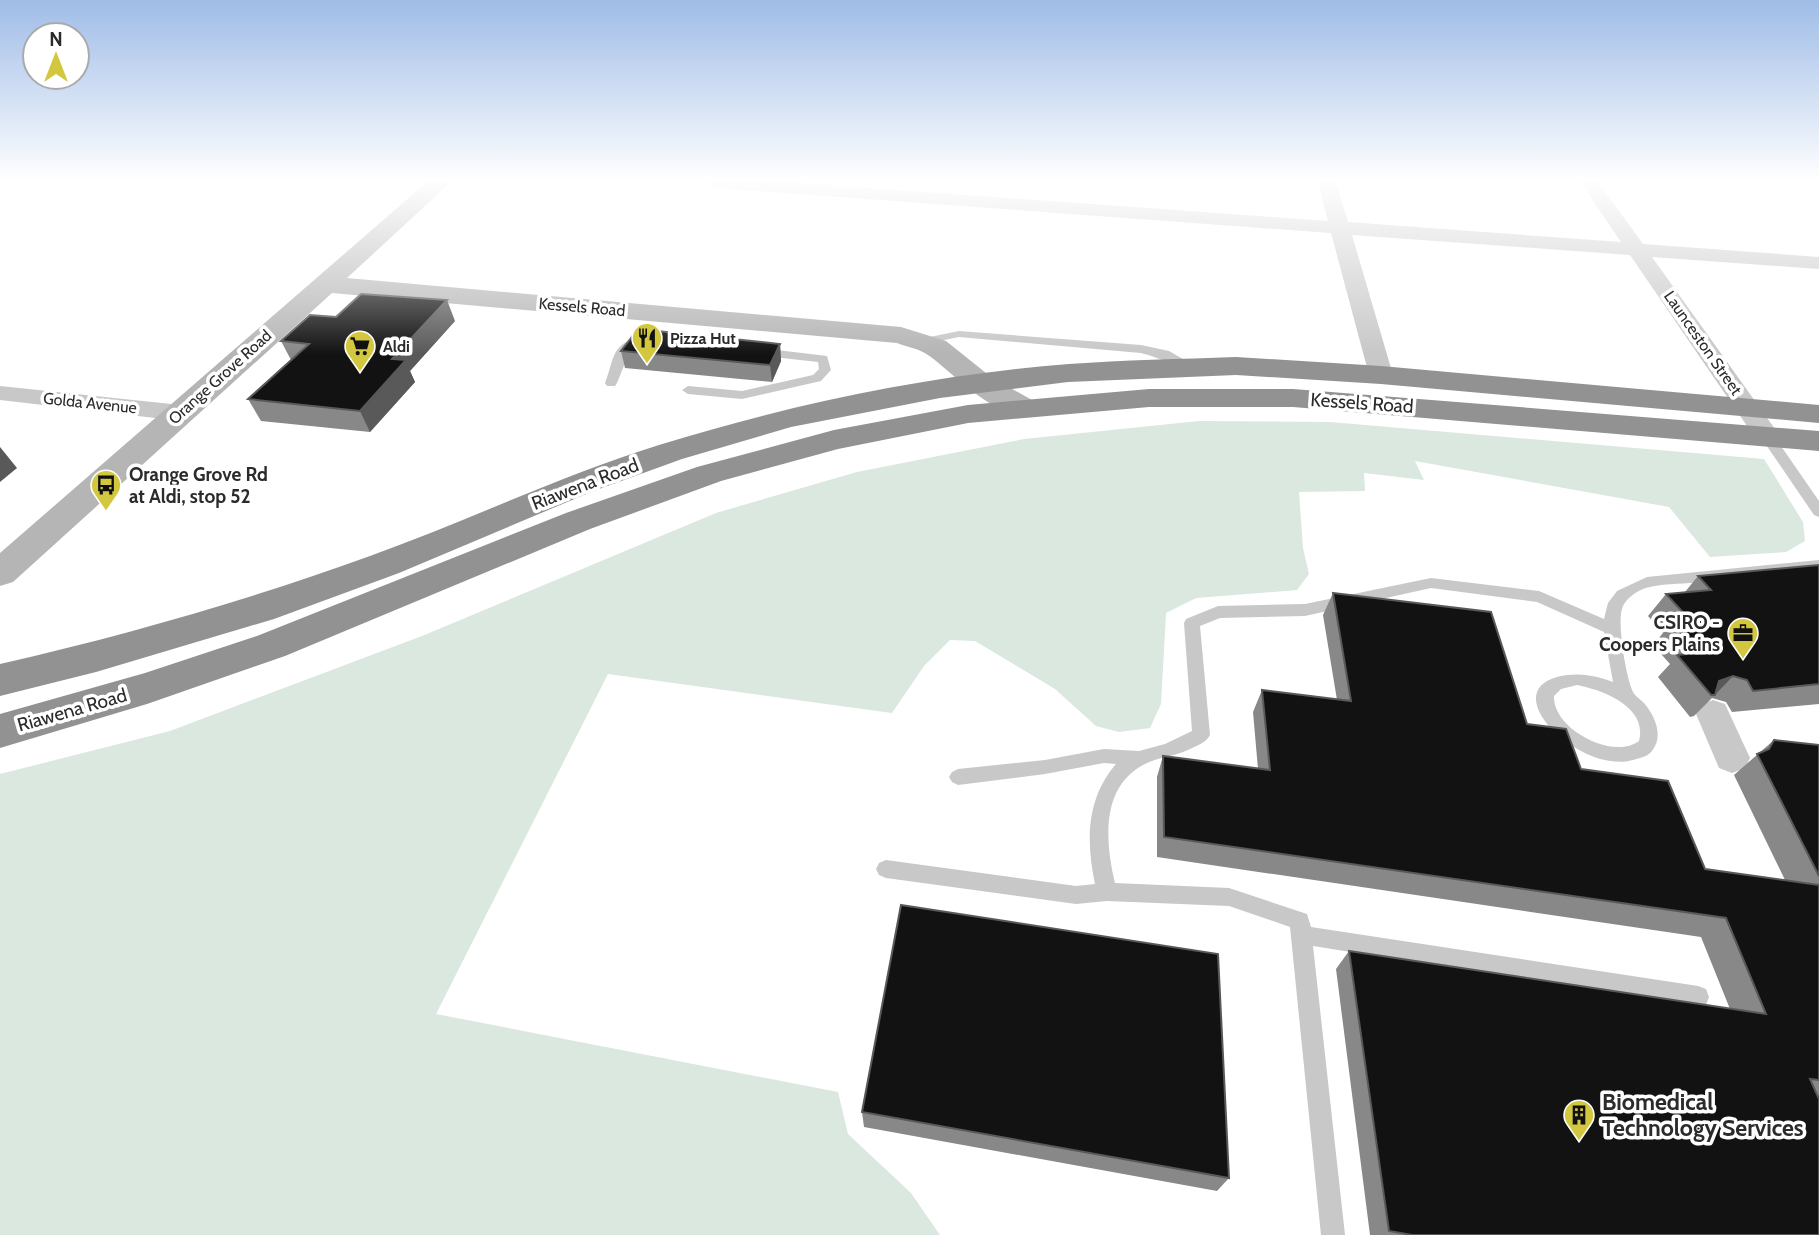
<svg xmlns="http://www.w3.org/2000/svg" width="1819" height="1235" viewBox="0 0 1819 1235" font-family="Cabin,sans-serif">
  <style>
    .green { fill: #dae8e0 }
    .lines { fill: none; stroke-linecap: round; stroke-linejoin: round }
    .lane { fill: #c8c8c8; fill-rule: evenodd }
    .street { fill: #c8c8c8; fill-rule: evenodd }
    .secondary { fill: #b5b5b5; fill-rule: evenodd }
    .highway { fill: #929292; fill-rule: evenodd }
    .wall { fill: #888 }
    .shaded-wall { fill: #595959 }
    .building { fill: #121212; stroke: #595959; stroke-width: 2 }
    .labels { text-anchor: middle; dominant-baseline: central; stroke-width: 7; stroke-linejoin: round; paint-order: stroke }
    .far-street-label { font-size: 16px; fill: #2b2b2b; stroke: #fff }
    .far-poi-label { font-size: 16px; font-weight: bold; fill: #2b2b2b; stroke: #fff; text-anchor: start }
    .street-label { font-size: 19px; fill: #2b2b2b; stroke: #fff }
    .poi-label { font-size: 19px; font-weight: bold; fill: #2b2b2b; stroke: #fff; text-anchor: start }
    .near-poi-label { font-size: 23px; font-weight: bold; fill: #2b2b2b; stroke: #fff; text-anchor: start }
  </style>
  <rect width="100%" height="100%" fill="#fff"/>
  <polygon class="green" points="1199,421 1330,422 1764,459 1803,522 1805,541 1786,552 1710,557 1669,507 1415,461 1424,480 1364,473 1365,491 1299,492 1303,548 1309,574 1297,590 1196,598 1166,613 1161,704 1150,728 1119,732 1096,726 1055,689 975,641 950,640 924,666 892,713 608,674 436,1014 838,1092 848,1134 911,1193 940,1235 0,1235 0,774 170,731 422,636 716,513 857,472 1024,439"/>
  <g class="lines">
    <g class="lane">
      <path d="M 959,331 L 1141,345 L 1169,351 L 1195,366 L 1193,369 C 1184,370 1155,356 1141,353 L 959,337 L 924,344 L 918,341 L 920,339 Z"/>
      <path d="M 637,338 L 643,341 L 626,353 L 625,363 L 617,383 L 615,386 L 607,386 L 605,383 C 614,361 611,344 637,338 Z"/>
      <polygon points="760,348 827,356 831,370 821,381 742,399 688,394 682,390 688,386 742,391 813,375 819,369 818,362 756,355 754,352"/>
      <polygon points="1767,432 1772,433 1819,501 1819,517 1814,515 1760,436"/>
      <path d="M 1819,560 L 1819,570 C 1780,574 1742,578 1703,582 C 1686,584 1667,583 1650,587 C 1639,589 1625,598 1622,609 C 1617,623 1626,678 1633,692 C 1635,696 1640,699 1644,703 C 1655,716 1664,736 1652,751 C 1647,757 1640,758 1633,760 C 1582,775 1496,694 1557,677 C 1578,672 1593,675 1613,682 L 1604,632 L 1537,602 L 1431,588 L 1305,616 L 1220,618 L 1200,626 L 1210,735 C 1206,743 1196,746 1188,750 C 1175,756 1160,757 1147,763 C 1100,785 1105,841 1115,883 L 1229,888 L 1307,914 L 1311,927 L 1698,986 L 1706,989 L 1709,997 L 1706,1005 L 1698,1008 L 1313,946 L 1345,1235 L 1321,1235 L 1290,927 L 1229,906 L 1107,901 L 1076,904 L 886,878 L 879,875 L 876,869 L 879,863 L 886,860 L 1076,886 L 1095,884 C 1086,841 1086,799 1116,764 L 1104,763 L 1045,774 L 958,785 L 952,782 L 949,777 L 952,772 L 958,769 L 1045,760 L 1104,749 L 1139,751 L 1165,744 L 1192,731 L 1184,623 L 1186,619 L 1218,606 L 1305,604 L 1431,578 L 1539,591 L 1604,619 L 1608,603 L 1617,591 L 1647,577 ZM 1577,685 C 1603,690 1648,707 1639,741 C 1612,761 1552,728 1554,696 L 1561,689 Z"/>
    </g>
    <g class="street">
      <polygon points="707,182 786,182 1328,221 1318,182 1336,182 1348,222 1621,242 1580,182 1598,182 1643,244 1819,257 1819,269 1652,257 1780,436 1776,442 1758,442 1630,255 1352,235 1393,375 1390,380 1372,380 1369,375 1331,233 716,188"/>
      <polygon points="0,386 181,405 190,408 194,413 190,418 181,421 0,400"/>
      <polygon points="1713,700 1725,704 1750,758 1745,768 1732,773 1719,768 1696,714 1701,704"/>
    </g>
    <path class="secondary" d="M 427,182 L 451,182 L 347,278 L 901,327 L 946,341 L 991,377 L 1032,400 L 1036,407 L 1032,414 C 997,422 955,374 928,355 C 920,349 907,347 897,343 L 332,293 L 13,582 L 0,586 L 0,553 Z"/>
    <g class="highway">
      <path d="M 1236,357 L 1381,366 L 1819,405 L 1819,423 L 1381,384 L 1236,375 L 1068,382 L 940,398 L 791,427 L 682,459 L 591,492 L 399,573 L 274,619 L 96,672 L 0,696 L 0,664 C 126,635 249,600 370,556 C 467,521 560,476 659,445 C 791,404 931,375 1069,364 C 1124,360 1180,359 1236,357 Z"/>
      <polygon points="1149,389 1293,389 1819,431 1819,451 1293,407 1149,407 968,423 838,449 721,481 590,529 285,656 147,704 0,748 0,714 145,673 257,636 566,513 697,467 834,430 968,405"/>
    </g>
  </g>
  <g class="wall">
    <polygon points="336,317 455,321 410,371 415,382 370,432 261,421 248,399 291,360 281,341"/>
    <polygon points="780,344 781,361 772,382 625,368 621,351"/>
    <polygon points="1819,565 1819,704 1732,712 1726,702 1712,698 1694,716 1690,717 1658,677 1670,664 1653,645 1663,633 1648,616 1666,594 1685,592 1698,576"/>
    <polygon points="1333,593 1527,724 1581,769 1705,869 1785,880 1734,775 1774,740 1819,745 1819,1235 1370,1235 1336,969 1349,951 1730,1009 1701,937 1157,857 1157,777 1163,756 1258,769 1253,712 1262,690 1337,700 1323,615"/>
    <polygon points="862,1112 1229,1178 1217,1191 864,1127"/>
  </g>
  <g class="shaded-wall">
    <polygon points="447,300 455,321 410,371 415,382 370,432 360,411 392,359"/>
    <polygon points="780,344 781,361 772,382 770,365"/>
    <polygon points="0,447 17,468 0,482"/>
    <polygon points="1733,676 1712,698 1715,695 1719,681"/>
  </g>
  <g class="building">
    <polygon points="361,294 447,300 392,359 406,360 360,411 248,399 309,344 281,341 310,315 336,317"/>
    <polygon points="638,329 780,344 770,365 621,351"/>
    <polygon points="1819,565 1819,684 1753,691 1747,680 1733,676 1719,681 1715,695 1711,695 1677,655 1698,653 1672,622 1691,621 1666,594 1711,590 1698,576"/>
    <polygon points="1333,593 1491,612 1527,724 1566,729 1581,769 1668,781 1705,869 1819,885 1819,1080 1810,1079 1819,1099 1819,1235 1412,1235 1389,1231 1349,951 1766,1014 1726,918 1164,837 1163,756 1270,770 1262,690 1351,701"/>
    <polygon points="1774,740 1819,745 1819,876 1757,754 1769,749"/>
    <polygon points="901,905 1218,954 1229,1178 862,1112"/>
  </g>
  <linearGradient id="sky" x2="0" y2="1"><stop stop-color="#9fbce7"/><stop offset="0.51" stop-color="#fff"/><stop offset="1" stop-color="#fff" stop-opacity="0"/></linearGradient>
  <rect width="1819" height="354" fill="url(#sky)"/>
  <defs>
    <g id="restaurant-pin" transform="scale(1.575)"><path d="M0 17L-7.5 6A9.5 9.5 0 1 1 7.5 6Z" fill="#d2c73e" stroke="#fff"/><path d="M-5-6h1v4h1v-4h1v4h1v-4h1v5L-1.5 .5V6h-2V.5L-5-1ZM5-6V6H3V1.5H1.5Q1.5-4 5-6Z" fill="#111"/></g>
    <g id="supermarket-pin" transform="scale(1.575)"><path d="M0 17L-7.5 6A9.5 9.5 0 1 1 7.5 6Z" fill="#d2c73e" stroke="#fff"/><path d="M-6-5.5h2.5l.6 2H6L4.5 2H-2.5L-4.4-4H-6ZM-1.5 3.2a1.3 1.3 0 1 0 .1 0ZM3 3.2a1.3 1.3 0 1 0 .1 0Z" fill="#111"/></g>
    <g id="bus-pin" transform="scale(1.575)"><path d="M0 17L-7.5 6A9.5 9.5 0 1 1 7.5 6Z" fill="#d2c73e" stroke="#fff"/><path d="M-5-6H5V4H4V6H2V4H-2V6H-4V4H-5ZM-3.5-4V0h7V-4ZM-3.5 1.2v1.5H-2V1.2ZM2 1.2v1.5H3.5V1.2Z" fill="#111"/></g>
    <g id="office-pin" transform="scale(1.575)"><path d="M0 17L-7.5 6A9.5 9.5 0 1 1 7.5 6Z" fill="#d2c73e" stroke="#fff"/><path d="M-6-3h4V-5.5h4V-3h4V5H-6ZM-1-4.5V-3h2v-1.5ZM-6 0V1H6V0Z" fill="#111"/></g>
    <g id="building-pin" transform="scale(1.575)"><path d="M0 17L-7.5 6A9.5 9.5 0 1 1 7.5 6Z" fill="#d2c73e" stroke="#fff"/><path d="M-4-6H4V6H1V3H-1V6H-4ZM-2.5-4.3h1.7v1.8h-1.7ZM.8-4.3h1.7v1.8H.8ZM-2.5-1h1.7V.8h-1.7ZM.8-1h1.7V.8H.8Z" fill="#111"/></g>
  </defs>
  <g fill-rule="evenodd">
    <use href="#restaurant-pin" x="647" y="338"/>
    <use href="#supermarket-pin" x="360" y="346"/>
    <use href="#bus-pin" x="106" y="485"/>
    <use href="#office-pin" x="1743" y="633"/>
    <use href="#building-pin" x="1579" y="1115"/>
  </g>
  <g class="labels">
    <g class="far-street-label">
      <text transform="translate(582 307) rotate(5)">Kessels Road</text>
      <text transform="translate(1703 343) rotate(55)">Launceston Street</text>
      <text transform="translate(220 377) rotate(-42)">Orange Grove Road</text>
      <text transform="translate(90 403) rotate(6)">Golda Avenue</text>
    </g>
    <g class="far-poi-label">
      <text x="670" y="338">Pizza Hut</text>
      <text x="383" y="346">Aldi</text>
    </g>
    <g class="street-label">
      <text transform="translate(1362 403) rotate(4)">Kessels Road</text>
      <text transform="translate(585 484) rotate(-21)">Riawena Road</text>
      <text transform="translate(72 710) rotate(-16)">Riawena Road</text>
    </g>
    <g class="poi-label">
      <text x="129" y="474">Orange Grove Rd<tspan x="129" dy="22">at Aldi, stop 52</tspan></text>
      <text x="1720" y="622" text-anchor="end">CSIRO -<tspan x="1720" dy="22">Coopers Plains</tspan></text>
    </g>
    <g class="near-poi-label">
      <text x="1602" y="1102">Biomedical<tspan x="1602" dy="26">Technology Services</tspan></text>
    </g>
  </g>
  <g transform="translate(56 56)"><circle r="33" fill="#ffffff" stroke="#aaaaaa" stroke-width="2"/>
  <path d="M0-5L12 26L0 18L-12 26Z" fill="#d2c73e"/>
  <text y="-10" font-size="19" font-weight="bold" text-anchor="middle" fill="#2b2b2b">N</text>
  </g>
</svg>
